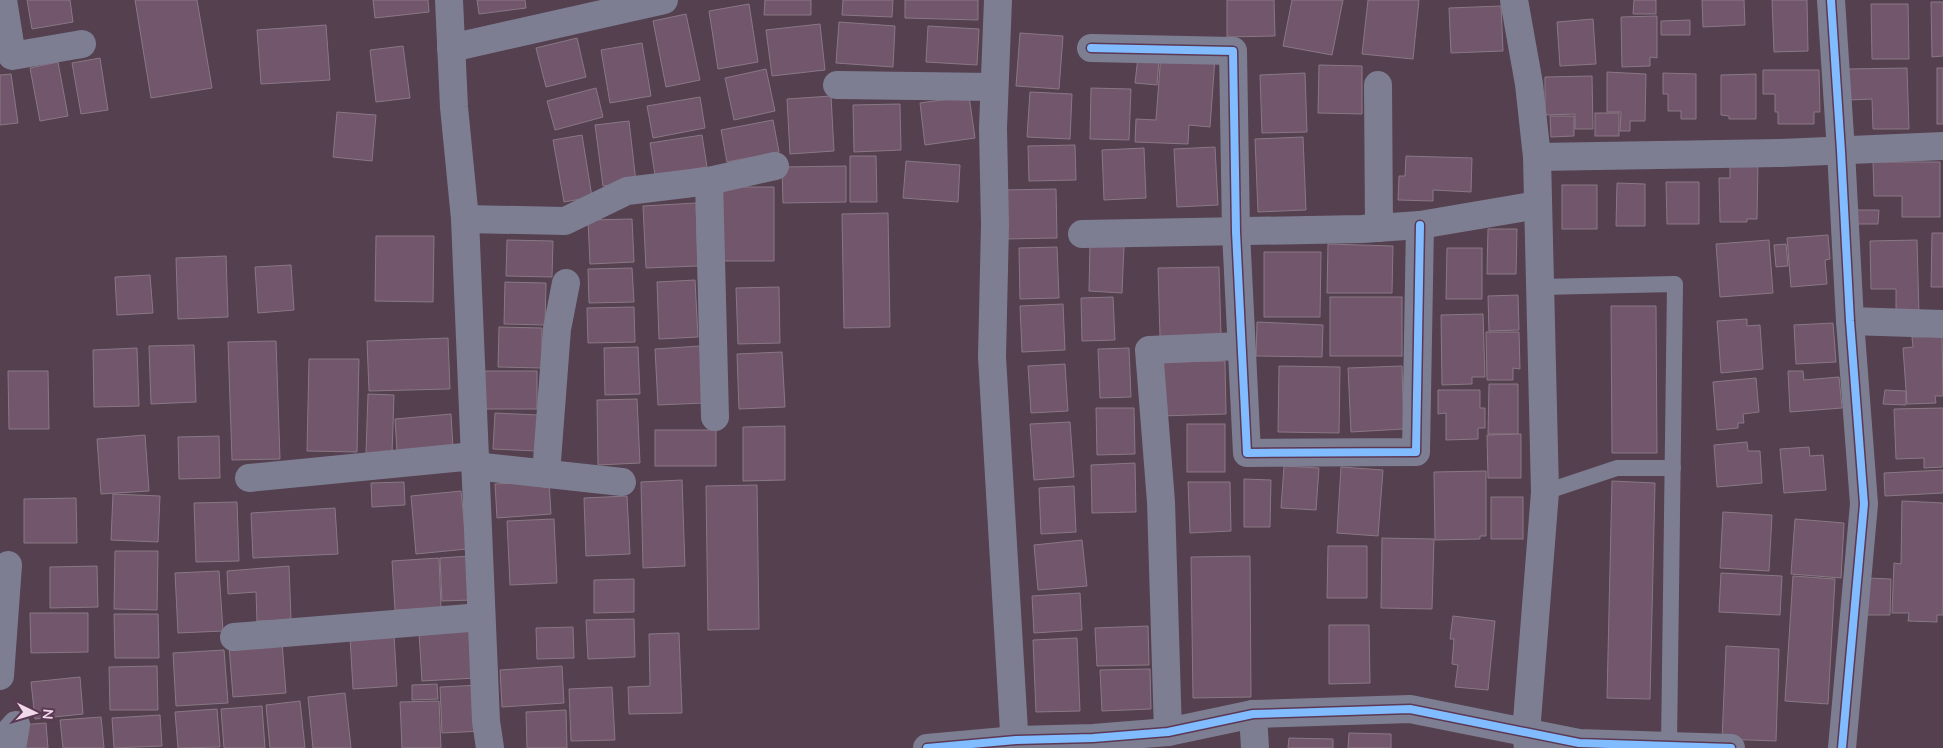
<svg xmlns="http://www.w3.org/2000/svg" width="1943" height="748" viewBox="0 0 1943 748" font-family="Mulish,sans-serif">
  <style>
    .building { fill: #72576c; stroke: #897884 }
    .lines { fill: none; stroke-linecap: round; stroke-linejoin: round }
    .service { stroke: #7e7e93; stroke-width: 16 }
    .minor { stroke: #7e7e93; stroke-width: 28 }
    .cycleway-casing { stroke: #5c3853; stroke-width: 11 }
    .cycleway { stroke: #80bcff; stroke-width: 8 }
  </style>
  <rect width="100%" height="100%" fill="#54404f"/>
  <g class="building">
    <polygon points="27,0 70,0 73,22 32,29"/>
    <polygon points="135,0 197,0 212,88 151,98"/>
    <polygon points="373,0 428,0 429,12 375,18"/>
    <polygon points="477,0 525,0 526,8 479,14"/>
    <polygon points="765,0 811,0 811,15 764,15"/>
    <polygon points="843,0 893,0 892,17 842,15"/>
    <polygon points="905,0 978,0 978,20 905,18"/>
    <polygon points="1227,0 1274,0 1275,36 1227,37"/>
    <polygon points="1292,0 1343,0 1332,55 1283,46"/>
    <polygon points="1368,0 1419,0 1413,59 1362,54"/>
    <polygon points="1634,0 1656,0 1656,14 1633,14"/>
    <polygon points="1702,0 1744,0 1745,25 1703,27"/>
    <polygon points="1772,0 1807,0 1808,51 1774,52"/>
    <polygon points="1931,2 1943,2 1943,56 1932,57"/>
    <polygon points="749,4 758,62 718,69 709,11"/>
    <polygon points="1871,4 1908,4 1909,59 1872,59"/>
    <polygon points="1501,6 1503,51 1451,53 1449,8"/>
    <polygon points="686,14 700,80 666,87 653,21"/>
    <polygon points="1657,16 1657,58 1650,57 1650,66 1622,67 1621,17"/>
    <polygon points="1593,19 1596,64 1560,66 1557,22"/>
    <polygon points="1690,20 1690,35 1661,35 1661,21"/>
    <polygon points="839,22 895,26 893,67 836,63"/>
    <polygon points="820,24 825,70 772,76 766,30"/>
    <polygon points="326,25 330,80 261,84 257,30"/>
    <polygon points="928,26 979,29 977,65 926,62"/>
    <polygon points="1020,33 1063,36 1059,89 1016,86"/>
    <polygon points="577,38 586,77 546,87 536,48"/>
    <polygon points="642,43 651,96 610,103 601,50"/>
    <polygon points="403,46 410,98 376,102 370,50"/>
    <polygon points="1161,54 1215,58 1210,127 1189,125 1188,144 1135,142 1136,119 1156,120"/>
    <polygon points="1138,57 1159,59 1157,85 1135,83"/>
    <polygon points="100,58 108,110 81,114 72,63"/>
    <polygon points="58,62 68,116 40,121 30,68"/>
    <polygon points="1319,65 1362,66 1362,114 1318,113"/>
    <polygon points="1907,68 1909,129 1873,129 1872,99 1848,100 1848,69"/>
    <rect x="1937" y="68" width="6" height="56"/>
    <polygon points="766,69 775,111 734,120 725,78"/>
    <polygon points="1763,70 1819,70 1820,112 1814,112 1814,124 1778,124 1778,112 1775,112 1775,94 1763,94"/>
    <polygon points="1607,72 1646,74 1645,121 1630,121 1630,131 1620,131 1621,112 1607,112"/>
    <polygon points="1305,73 1307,132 1262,133 1260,75"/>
    <polygon points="1663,73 1696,74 1696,119 1681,119 1681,111 1668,111 1668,94 1663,94"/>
    <polygon points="11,74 18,123 0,125 0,75"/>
    <polygon points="1756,74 1756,119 1729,119 1729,116 1721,115 1721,75"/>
    <polygon points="1592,76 1593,129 1575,129 1575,114 1545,115 1545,77"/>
    <polygon points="596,88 603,117 555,130 547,101"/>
    <polygon points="1091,88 1131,89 1129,140 1090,139"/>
    <polygon points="1030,92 1072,94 1070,139 1027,137"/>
    <polygon points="831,96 834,151 790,154 787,99"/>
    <polygon points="969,96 975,138 925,145 920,103"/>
    <polygon points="700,97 705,128 653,138 647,106"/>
    <polygon points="900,104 901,150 854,152 853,105"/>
    <polygon points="337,112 376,115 372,161 333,157"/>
    <rect x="1595" y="113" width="24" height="23"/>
    <polygon points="1550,116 1574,116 1574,136 1551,137"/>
    <polygon points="773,120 779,152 727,162 721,130"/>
    <polygon points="629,121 636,182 603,186 595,125"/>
    <polygon points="582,135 592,197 564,202 553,140"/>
    <polygon points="702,135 707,167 655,175 650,143"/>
    <polygon points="1303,137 1306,210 1258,212 1255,139"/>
    <polygon points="1075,145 1076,180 1029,181 1028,146"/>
    <polygon points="1215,147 1218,205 1177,207 1174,149"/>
    <polygon points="1144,148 1146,198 1104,200 1102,150"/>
    <polygon points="850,156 876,156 877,202 850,202"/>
    <polygon points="1406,156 1472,158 1471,192 1433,190 1433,201 1398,200 1399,176 1405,176"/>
    <polygon points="906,161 960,165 958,202 903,198"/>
    <polygon points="1758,162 1757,219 1747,219 1747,222 1720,222 1719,178 1730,178 1730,163"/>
    <polygon points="1873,162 1940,162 1940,217 1902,217 1902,196 1874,196"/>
    <polygon points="846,166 846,202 783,203 782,167"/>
    <polygon points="1666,182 1699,182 1699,224 1667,224"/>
    <polygon points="1617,183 1645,184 1645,226 1616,226"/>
    <rect x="1562" y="185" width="35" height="44"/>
    <polygon points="719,187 774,187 774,261 720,261"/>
    <polygon points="1056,189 1057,238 1006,239 1005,190"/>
    <polygon points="696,203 698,266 646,268 643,206"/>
    <polygon points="1856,210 1879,210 1878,224 1856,224"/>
    <polygon points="888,213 890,327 844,328 842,214"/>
    <polygon points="632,219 634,262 590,264 588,220"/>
    <polygon points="1488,229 1517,229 1516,274 1487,274"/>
    <polygon points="1932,233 1943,233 1943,287 1931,287"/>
    <polygon points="1828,235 1830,259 1825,260 1827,284 1791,287 1787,238"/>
    <polygon points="376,236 434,236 433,302 375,301"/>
    <polygon points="507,240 553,241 552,277 506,276"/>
    <polygon points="1769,240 1773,293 1720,297 1716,244"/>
    <polygon points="1917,240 1919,315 1896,316 1896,289 1871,289 1870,241"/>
    <polygon points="1328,244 1393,246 1392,293 1327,293"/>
    <polygon points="1786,244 1788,266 1776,267 1774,245"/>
    <polygon points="1090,245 1124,246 1122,293 1089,291"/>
    <polygon points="1057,247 1059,298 1020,299 1019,248"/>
    <polygon points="1447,248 1482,248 1482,299 1446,299"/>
    <polygon points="1264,252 1321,252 1320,317 1264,317"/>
    <polygon points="226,256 228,317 178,319 176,258"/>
    <polygon points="291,265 294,310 258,313 255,267"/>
    <polygon points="1219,267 1221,335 1160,337 1158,268"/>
    <polygon points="632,268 634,302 589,303 588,269"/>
    <polygon points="150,275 153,313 117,315 115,277"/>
    <polygon points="695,280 698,337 659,339 657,282"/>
    <polygon points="505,282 546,283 545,325 504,324"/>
    <polygon points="779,287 780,343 738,344 736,288"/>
    <polygon points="1518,295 1519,330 1489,331 1488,296"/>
    <polygon points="1113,297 1115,340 1082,341 1081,298"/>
    <rect x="1330" y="297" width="72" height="59"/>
    <polygon points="1063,304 1065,350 1022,352 1020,306"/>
    <polygon points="1611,306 1656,306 1657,453 1612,453"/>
    <polygon points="634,307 635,342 588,343 587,308"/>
    <polygon points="1483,314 1485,377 1472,377 1472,384 1442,385 1441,315"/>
    <polygon points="1747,319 1747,326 1760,325 1763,369 1721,373 1717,321"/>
    <polygon points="1257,322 1323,325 1322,357 1256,356"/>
    <polygon points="1833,323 1836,362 1796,364 1794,325"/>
    <polygon points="499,327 542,328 542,368 498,367"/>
    <polygon points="1486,332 1519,332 1520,369 1513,368 1513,380 1487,380"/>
    <polygon points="1942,336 1943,396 1935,396 1936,403 1907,404 1903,348 1913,347 1912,337"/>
    <polygon points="448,338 450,389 369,391 367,341"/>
    <polygon points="276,341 280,459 232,460 228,342"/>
    <polygon points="194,345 196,402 151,404 149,346"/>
    <polygon points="700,346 703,403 658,405 655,349"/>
    <polygon points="638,347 640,394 605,395 604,348"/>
    <polygon points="137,348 139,406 94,407 93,350"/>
    <polygon points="1129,348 1131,397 1100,398 1098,349"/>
    <polygon points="782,352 785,407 739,409 737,354"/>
    <polygon points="309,359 359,359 357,452 307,451"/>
    <polygon points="1225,361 1226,414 1160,416 1159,362"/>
    <polygon points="1065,364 1068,411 1031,413 1028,366"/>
    <polygon points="1279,366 1340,367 1339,433 1278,432"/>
    <polygon points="1402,366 1404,429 1351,432 1348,368"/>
    <polygon points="8,371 48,371 49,429 9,429"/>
    <rect x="483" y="371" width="54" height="38"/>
    <polygon points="1788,371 1803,371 1804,380 1839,377 1842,408 1790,412"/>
    <polygon points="1756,378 1759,412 1743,414 1744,423 1738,423 1738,428 1717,430 1713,382"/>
    <polygon points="1489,384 1518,384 1518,434 1488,434"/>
    <polygon points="1438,390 1480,390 1480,408 1485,408 1485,428 1478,428 1478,439 1446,440 1446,413 1438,414"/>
    <polygon points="1885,390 1906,391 1906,405 1883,404"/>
    <polygon points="368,394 394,395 392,454 366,453"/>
    <polygon points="637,399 640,463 598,465 597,400"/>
    <polygon points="1096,408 1134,408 1135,454 1097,455"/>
    <polygon points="1943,408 1943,467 1924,468 1924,458 1896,459 1894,409"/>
    <polygon points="495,413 538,415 536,451 493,449"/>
    <polygon points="451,414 453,448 397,451 395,419"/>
    <polygon points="1070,422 1074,477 1034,480 1030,424"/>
    <rect x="1187" y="424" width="38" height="48"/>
    <polygon points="785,426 785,480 743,481 743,427"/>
    <rect x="655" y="430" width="61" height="36"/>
    <polygon points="1521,434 1521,478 1488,478 1487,435"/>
    <polygon points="145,435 149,491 101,494 97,439"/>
    <polygon points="219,436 220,478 179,479 178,437"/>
    <polygon points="1747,442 1748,451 1760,451 1762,483 1717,487 1714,445"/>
    <polygon points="1809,447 1810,456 1823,455 1826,490 1784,493 1780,449"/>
    <polygon points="1135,463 1136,512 1092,513 1091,465"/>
    <polygon points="1284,466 1319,468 1316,510 1281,508"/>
    <polygon points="1341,467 1383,470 1378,536 1337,533"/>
    <polygon points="1943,470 1943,493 1885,496 1884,473"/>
    <polygon points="1486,471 1486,536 1480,536 1480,539 1435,540 1434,472"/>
    <polygon points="1244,479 1271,480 1270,527 1244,527"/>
    <polygon points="682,480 685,566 643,568 641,482"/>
    <polygon points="549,481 551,514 497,518 495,484"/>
    <polygon points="1612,481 1655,483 1650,699 1607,698"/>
    <polygon points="404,482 405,505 372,507 371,483"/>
    <polygon points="1188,482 1230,482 1231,531 1190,533"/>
    <polygon points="757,485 759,629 708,630 706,486"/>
    <polygon points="1074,486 1076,532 1041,534 1039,488"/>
    <polygon points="461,491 467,549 416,554 411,496"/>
    <polygon points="113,494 160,496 158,542 111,540"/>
    <polygon points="627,496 630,554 586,556 584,498"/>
    <rect x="1491" y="497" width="32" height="42"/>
    <polygon points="76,498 77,543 24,543 24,499"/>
    <polygon points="1902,501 1943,503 1943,615 1937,615 1937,622 1908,621 1909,613 1892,613 1894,563 1901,564"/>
    <polygon points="237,502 239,561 196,562 194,503"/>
    <polygon points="335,508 338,554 253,558 251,513"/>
    <polygon points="1723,512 1772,515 1769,571 1720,568"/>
    <polygon points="554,519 557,583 510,585 507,521"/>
    <polygon points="1795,519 1844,523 1841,578 1791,574"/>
    <polygon points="1382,538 1434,539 1432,609 1381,608"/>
    <polygon points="1082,540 1087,586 1038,590 1034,545"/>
    <polygon points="1328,546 1367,546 1367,598 1327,598"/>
    <polygon points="115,551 158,551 157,610 114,609"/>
    <polygon points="470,556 472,600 442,601 440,558"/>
    <polygon points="1250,556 1251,697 1193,698 1191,557"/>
    <polygon points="439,558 441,608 395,610 392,561"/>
    <polygon points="97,566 98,607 50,608 50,567"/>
    <polygon points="289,566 291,620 257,621 256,592 228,594 227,571"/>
    <polygon points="219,571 223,631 178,633 175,573"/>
    <polygon points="1721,573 1782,576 1780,615 1719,612"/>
    <polygon points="1793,576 1835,579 1828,704 1785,701"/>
    <polygon points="1867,578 1891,579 1890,615 1866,615"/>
    <polygon points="634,579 634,612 594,613 594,580"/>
    <polygon points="1080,593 1082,630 1034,633 1032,596"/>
    <polygon points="30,613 88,613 88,652 31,653"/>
    <polygon points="114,614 158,614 159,658 115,658"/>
    <polygon points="1453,616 1495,621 1488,690 1455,687 1458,665 1452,664 1454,639 1450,639"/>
    <polygon points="634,619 635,657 588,659 586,620"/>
    <polygon points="1329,625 1369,625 1370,683 1329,684"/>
    <polygon points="1148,626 1149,665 1097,666 1095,628"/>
    <polygon points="573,627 574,658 537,659 536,628"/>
    <polygon points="473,630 476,678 422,681 419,633"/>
    <polygon points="679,633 682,713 629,714 628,687 650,686 649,634"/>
    <polygon points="394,635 397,686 353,689 350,637"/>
    <polygon points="1077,638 1080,711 1036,712 1033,640"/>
    <polygon points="282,642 286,693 233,697 229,646"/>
    <polygon points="1726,646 1779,649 1776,741 1722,739"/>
    <polygon points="224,650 228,703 176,706 173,653"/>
    <polygon points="157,666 158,710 110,710 109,667"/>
    <polygon points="562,666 564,703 502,707 500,670"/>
    <polygon points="1150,669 1151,709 1102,711 1100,670"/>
    <polygon points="80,677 83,714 35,719 31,682"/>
    <polygon points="437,684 438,699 412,700 412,685"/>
    <polygon points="481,685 483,731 442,733 440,687"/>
    <polygon points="612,687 615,740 571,741 569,689"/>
    <polygon points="345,693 351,748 313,748 308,697"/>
    <polygon points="300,701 305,748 270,748 266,705"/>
    <polygon points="439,701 441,748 402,748 400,702"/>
    <polygon points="262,706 265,748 224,748 221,709"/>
    <polygon points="217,709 220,747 178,748 175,712"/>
    <polygon points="566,710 567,748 527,748 526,712"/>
    <polygon points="160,715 162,746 114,748 112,718"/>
    <polygon points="101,717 104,748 63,748 60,720"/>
    <polygon points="46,723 48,748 6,748 4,726"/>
    <polygon points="1349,733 1391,734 1391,748 1348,748"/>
    <polygon points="1289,738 1333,739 1333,748 1288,748"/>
  </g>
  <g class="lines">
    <g class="service">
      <polyline points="1541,287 1675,284 1669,746"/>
      <polyline points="1545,492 1617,468 1673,468"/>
    </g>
    <g class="minor">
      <polyline points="3,0 12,56 82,44"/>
      <polyline points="449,0 454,107 465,219 486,721 490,748"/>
      <polyline points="998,0 993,128 995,225 992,357 1015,748"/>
      <polyline points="1514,0 1529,84 1537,157 1545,492 1526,733 1528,748"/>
      <polyline points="1831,0 1841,151 1850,321 1864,504 1842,748"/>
      <polyline points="451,48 664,0"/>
      <polyline points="1091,48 1233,51 1236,232 1247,453 1416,452 1420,225"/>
      <polyline points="837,85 994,87"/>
      <polyline points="1378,85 1379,228"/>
      <polyline points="1537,157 1781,153 1943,146"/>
      <polyline points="709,181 715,417"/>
      <polyline points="465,219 565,221 627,191 709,181 775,166"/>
      <polyline points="1082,234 1362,229 1420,225 1538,205"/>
      <polyline points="1850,321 1943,324"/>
      <polyline points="474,466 622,482"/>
      <polyline points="546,474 557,329 566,283"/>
      <polyline points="249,478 474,456"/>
      <polyline points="234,637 481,617"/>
      <polyline points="0,676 8,565"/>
      <polyline points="1253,714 1255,748"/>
      <polyline points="1168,732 1161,502 1149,350 1241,346"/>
      <polyline points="0,743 16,725 12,748"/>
      <polyline points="927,748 1016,740 1093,738 1168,732 1253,714 1410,709 1579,743 1731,748"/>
    </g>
    <g class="cycleway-casing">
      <g id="cycleway">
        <polyline points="1831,0 1841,151 1850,321 1864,504 1842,748"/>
        <polyline points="1091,48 1233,51 1236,232 1247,453 1416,452 1420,225"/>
        <polyline points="927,748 1016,740 1093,738 1168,732 1253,714 1410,709 1579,743 1731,748"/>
      </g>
    </g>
    <use href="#cycleway" class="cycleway"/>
  </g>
  <g transform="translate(35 713) rotate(95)" stroke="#5c3853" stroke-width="4" paint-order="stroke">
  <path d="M0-4L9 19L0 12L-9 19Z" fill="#f0daea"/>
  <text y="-8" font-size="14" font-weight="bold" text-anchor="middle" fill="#f0daea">N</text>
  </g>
</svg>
